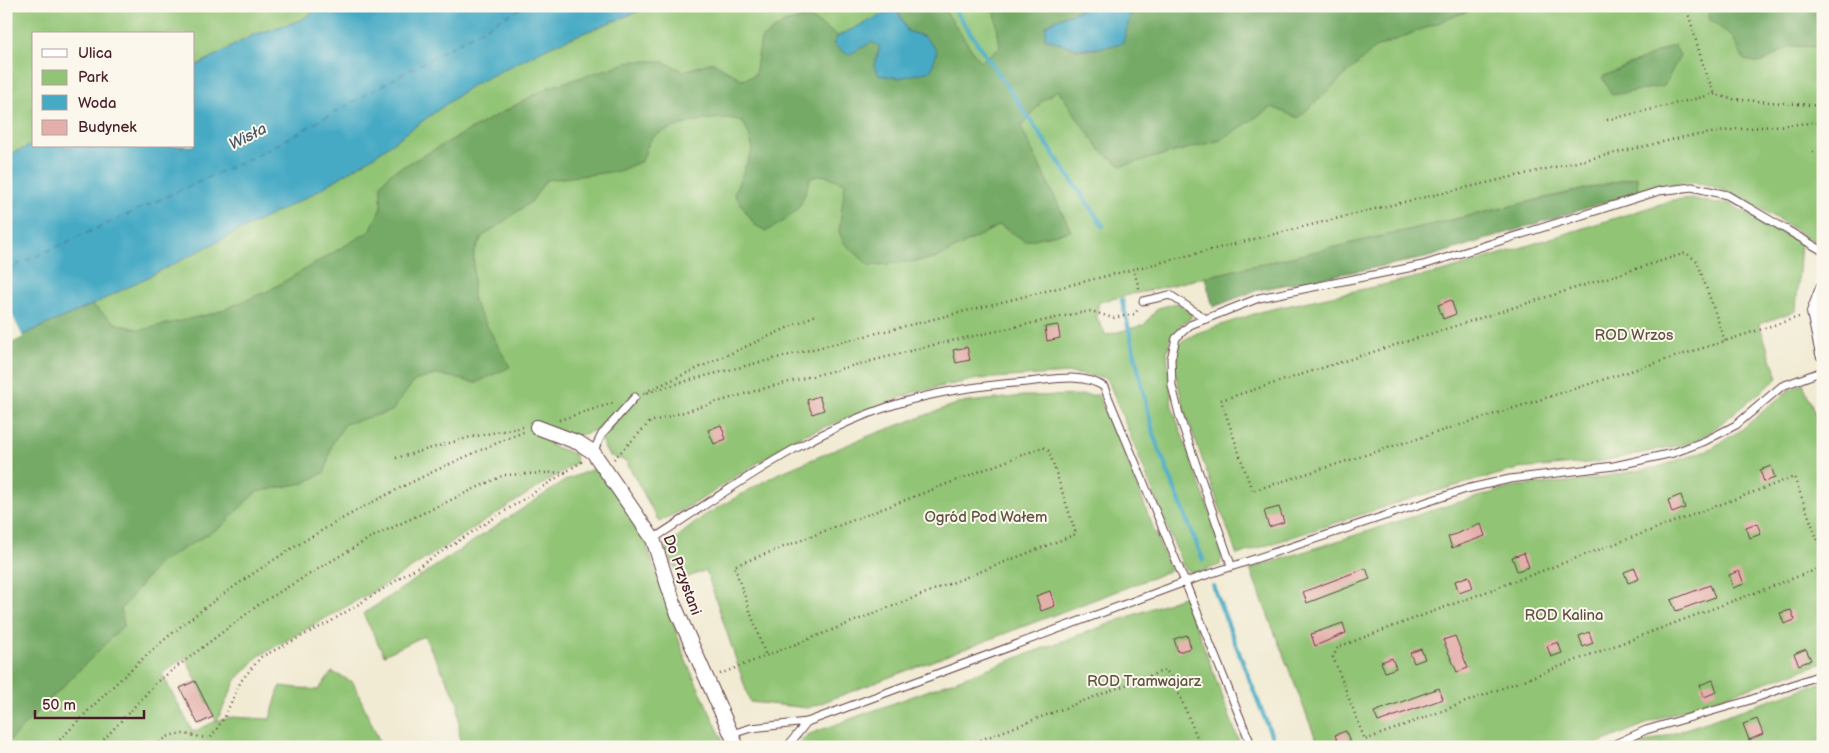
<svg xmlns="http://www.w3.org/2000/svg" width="1829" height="753" viewBox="0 0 1829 753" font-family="'Balsamiq Sans',sans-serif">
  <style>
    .green { fill: #91c475; stroke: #6e7250; fill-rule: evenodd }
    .forest { fill: #74aa66; stroke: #5f6448 }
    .water { fill: #46aac5; stroke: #486478 }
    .pier { fill: #f1ebd4 }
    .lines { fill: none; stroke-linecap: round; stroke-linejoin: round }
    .stream { stroke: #46aac5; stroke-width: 4.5 }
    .ferry { stroke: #485769; stroke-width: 1; stroke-dasharray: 6 5; stroke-linecap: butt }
    .building { fill: #e4afaa }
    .service-casing { stroke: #633e44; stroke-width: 9 }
    .minor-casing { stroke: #633e44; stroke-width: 16 }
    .path { stroke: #633e44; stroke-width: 2.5; stroke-dasharray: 1 4; stroke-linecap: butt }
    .service { stroke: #fff; stroke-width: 7 }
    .minor { stroke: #fff; stroke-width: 14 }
    .labels { text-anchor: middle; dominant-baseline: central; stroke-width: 4; stroke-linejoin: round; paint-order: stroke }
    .park-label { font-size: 15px; fill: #5f5141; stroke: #fbf7ec }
    .street-label { font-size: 15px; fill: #4a1f2b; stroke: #fbf7ec }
    .water-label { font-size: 16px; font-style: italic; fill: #485769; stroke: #fbf7ec }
  </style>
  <rect width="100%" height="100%" fill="#fbf7ec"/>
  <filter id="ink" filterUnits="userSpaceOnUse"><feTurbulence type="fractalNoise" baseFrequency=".02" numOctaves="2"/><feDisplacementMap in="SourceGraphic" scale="10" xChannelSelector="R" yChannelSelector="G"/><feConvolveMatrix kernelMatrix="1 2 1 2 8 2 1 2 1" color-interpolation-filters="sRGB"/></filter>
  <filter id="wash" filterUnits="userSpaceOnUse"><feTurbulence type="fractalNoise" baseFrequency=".0096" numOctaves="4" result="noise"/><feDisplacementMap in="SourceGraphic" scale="20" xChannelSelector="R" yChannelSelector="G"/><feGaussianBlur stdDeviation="1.12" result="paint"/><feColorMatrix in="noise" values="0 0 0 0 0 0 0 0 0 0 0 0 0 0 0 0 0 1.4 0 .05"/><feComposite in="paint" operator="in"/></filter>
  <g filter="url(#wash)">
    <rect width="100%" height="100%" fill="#f1ebd4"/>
    <g class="green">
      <polygon points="6,6 323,6 301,20 253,35 194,67 194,34 34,34 34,144 6,156"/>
      <path d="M 652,6 L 1823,6 L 1823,247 C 1788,227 1727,181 1688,183 C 1672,184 1654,189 1638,192 L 1636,177 L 1099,302 L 1096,316 L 1106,335 L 1144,325 L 1158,308 L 1177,303 L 1191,312 L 1191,318 L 1179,326 L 1170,339 L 1167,353 L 1172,407 L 1223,549 L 1220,565 L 1193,574 L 1183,566 L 1107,378 L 1070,373 L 978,379 L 915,392 L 796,438 L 697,502 L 659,522 L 626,461 L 608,455 L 596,430 L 549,445 L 575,454 L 576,463 L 386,584 L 259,656 L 236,680 L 217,721 L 232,717 L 270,719 L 280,686 L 318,690 L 332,672 L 353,682 L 382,747 L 6,747 L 6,340 L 311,195 L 373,157 L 471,86 L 537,51 ZM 185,657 L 216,721 L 193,732 L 162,674 Z"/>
      <polygon points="1692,198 1716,204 1728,203 1801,243 1796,311 1759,324 1778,378 1709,433 1691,443 1598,462 1518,469 1415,497 1237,555 1184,409 1174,367 1176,350 1182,341 1197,333 1263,311 1446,271 1673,200"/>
      <polygon points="1803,383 1823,434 1823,663 1663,717 1589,747 1319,747 1250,569 1452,504 1517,486 1580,481 1658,467 1710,449 1741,430 1786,392"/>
      <polygon points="1098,395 1107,416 1110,416 1170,571 808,708 750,702 706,570 681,580 665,547 705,515 777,474 866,437 959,403 1024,396"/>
      <polygon points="593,469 603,475 644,537 686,661 726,747 460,747 458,702 424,636 384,655 363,614 566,480"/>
      <polygon points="1185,596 1241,747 795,747 807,735"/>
      <polygon points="1823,682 1823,747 1633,747"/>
    </g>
    <g class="forest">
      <path d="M 899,6 L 942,6 L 980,62 L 1000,47 L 994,6 L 1086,6 C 1073,15 1058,16 1046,26 L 1045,38 L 1079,50 L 1097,49 L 1132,14 L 1133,6 L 1274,6 L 1279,10 L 1330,8 L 1333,6 L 1480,6 L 1375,48 L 1298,118 L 1272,107 L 1221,140 L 1121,166 L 1099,149 L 1058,90 L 1043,100 L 1021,127 L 1071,231 L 1025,241 L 1000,225 L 935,259 L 870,266 L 844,243 L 839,232 L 845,183 L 823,175 L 810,178 C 801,209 796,216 766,231 L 755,225 L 734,194 L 753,148 C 750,141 748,128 743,123 C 730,110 661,127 651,139 C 647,145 645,154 642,161 L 619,171 L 546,180 L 532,201 L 482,237 L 474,252 L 473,301 L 510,367 L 475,383 L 438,374 L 414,381 L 392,411 L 345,424 L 332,444 L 325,472 L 304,483 L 256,492 L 222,526 L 159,563 L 121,609 L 124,625 L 6,744 L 6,342 L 92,305 L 117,324 L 141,330 L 215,313 L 268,291 L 370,231 L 381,208 L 381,184 L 391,173 L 547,88 L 633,61 L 661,61 L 684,71 L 713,62 L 743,80 L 755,75 L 761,39 L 784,23 L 809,17 L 838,36 L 833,44 L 872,42 L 880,47 L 874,66 L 925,37 L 907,31 L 899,13 Z"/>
      <polygon points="1707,6 1819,6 1823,12 1823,47 1791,46 1761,63 1744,60 1732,36 1710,20"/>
      <polygon points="1674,45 1680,55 1664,86 1612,95 1602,77"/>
      <polygon points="1637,177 1638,192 1426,258 1258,290 1213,307 1205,277"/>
    </g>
    <g class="water">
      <polygon points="323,6 652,6 553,45 471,86 373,157 311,195 92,305 6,342 6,156 34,144 34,146 194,146 194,67 253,35 301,20"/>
      <path d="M 1086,6 L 1133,6 L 1123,43 C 1088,51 1078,51 1045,38 L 1046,26 C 1058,16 1073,15 1086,6 Z"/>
      <polygon points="1274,6 1333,6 1330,8 1279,10"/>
      <polygon points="889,11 899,13 907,31 925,37 937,51 931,71 899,78 879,75 874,66 880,47 872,42 848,55 833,44 838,36"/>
    </g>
    <polygon class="pier" points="6,303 23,337 13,342 6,328"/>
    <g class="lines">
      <g class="stream">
        <polyline points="952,6 1103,226"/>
        <polyline points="1122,300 1154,437 1203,560"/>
        <polyline points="1213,586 1276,747"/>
      </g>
      <polyline class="ferry" points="6,270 264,152 524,6"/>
    </g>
    <g id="blocks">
      <g class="building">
        <polygon points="1451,300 1456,314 1443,319 1438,305"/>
        <polygon points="1058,325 1060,338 1047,341 1045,327"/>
        <polygon points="967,347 970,360 956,363 953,350"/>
        <polygon points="819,396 824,410 812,414 807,400"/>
        <polygon points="721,425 726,439 714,444 708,430"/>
        <polygon points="1771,466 1775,478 1764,482 1760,470"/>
        <polygon points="1681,495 1685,508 1672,513 1668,500"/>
        <polygon points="1279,507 1284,522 1269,527 1264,511"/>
        <polygon points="1757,523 1761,534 1750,538 1746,527"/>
        <polygon points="1481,524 1485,536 1452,548 1448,537"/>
        <polygon points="1524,553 1529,567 1517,571 1512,557"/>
        <polygon points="1366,568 1370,579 1307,603 1303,592"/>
        <polygon points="1635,568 1639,579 1628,583 1624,572"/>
        <polygon points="1739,571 1744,584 1733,588 1729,575"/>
        <polygon points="1469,576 1473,588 1459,593 1455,581"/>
        <polygon points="1710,585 1715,597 1676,611 1671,600"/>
        <polygon points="1050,591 1055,606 1041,611 1036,596"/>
        <polygon points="1791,610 1795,620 1784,624 1780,613"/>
        <polygon points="1343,623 1346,633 1315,646 1311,634"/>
        <polygon points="1589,632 1593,643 1583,647 1579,636"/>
        <polygon points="1187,635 1191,648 1178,652 1174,639"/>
        <polygon points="1455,636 1468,668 1457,672 1443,640"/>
        <polygon points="1558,642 1562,653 1551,657 1547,646"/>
        <polygon points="1421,649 1425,659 1414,663 1410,653"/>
        <polygon points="1806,649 1811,660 1799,665 1794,654"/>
        <polygon points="1392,658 1396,668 1385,672 1381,662"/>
        <polygon points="1713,680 1717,692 1704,697 1700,685"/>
        <polygon points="195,681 213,717 198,724 180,688"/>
        <polygon points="1439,688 1443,699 1378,722 1374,712"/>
        <polygon points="1757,719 1763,734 1749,740 1743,724"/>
        <polygon points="1346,731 1350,742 1339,746 1335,735"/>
      </g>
    </g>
  </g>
  <g filter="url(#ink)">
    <use href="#blocks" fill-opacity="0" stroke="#633e44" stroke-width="1"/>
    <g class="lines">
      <g class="service-casing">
        <g id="service">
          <polyline points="1143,301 1170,295 1206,319"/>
          <polyline points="593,452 602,434 635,397"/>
          <path d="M 653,539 C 732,488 809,430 900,403 C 942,390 985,385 1027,382 C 1052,380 1083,372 1104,387 L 1185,582 L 1466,489 L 1510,479 L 1614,466 L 1673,453 L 1705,441 L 1736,425 L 1782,386 L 1823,371"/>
          <polyline points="1231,565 1180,418 1172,386 1171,359 1176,338 1190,325 1259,298 1423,265 1659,191 1692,187 1727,195 1823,251"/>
          <polyline points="732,734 751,728 807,722"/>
          <polyline points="787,747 807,722 1185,582 1252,747"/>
          <polyline points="1608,747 1646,730 1747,701 1823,674"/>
        </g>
      </g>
      <g class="minor-casing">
        <g id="minor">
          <polyline points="1823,288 1814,312 1823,354"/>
          <polyline points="537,427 579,443 593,452 653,539 675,607 737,747"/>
        </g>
      </g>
      <g class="path">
        <polyline points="1686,6 1706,75 1715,94"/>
        <polyline points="1607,120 1715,94 1731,99 1823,106"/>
        <polyline points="1813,152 1823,152"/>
        <polyline points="1133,268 1140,291"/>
        <polyline points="1725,341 1697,261 1686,253 1221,400 1252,491 1725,341 1802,316"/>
        <polyline points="645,392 816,315"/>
        <polyline points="643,394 697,378 1387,206 1684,137 1738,129 1823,122"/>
        <polyline points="559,420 616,402"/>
        <polyline points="396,458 471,437 523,427"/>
        <polyline points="614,459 650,422 758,390 933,345 1074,314 1091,311 1113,318 1135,314 1138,309"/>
        <polyline points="1823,554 1794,477 1338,647 1333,657 1365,740 1823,567"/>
        <polyline points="720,674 1076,534 1049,451 1043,447 734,566 766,656"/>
        <path d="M 53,747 C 98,700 146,652 198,613 C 298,537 410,478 526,431"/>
        <polyline points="97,747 158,681 261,603 370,538 504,475 567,472"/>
        <path d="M 157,747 C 171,727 189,735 210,739 L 224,718 L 241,681 L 261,657 L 328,623 L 388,586 L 583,461"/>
        <polyline points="962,747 1165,670 1172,677 1201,747"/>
        <polyline points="1815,747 1823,744"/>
      </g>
      <use href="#service" class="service"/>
      <use href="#minor" class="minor"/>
    </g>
  </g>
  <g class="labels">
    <g class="park-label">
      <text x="1634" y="335">ROD Wrzos</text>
      <text x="986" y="517">Ogród Pod Wałem</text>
      <text x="1564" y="615">ROD Kalina</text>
      <text x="1144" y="681">ROD Tramwajarz</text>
    </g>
    <g class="street-label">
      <text transform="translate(682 575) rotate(70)">Do Przystani</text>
    </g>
    <g class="water-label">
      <text transform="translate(248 137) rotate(-27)">Wisła</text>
    </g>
  </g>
  <rect width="1829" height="753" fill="none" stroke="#fbf7ec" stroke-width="25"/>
  <rect x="32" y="32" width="162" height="115" fill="#fbf7ec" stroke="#b4a19f"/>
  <rect x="42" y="49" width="25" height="8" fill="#ffffff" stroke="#b4a19f"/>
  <text x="78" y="58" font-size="15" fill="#4a1f2b">Ulica</text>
  <rect x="42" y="70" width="25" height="15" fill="#91c475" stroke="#b4a19f"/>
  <text x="78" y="82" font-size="15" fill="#4a1f2b">Park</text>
  <rect x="42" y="95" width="25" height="15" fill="#46aac5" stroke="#b4a19f"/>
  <text x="78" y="108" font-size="15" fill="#4a1f2b">Woda</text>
  <rect x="42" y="120" width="25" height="15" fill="#e4afaa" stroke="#b4a19f"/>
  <text x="78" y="132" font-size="15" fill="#4a1f2b">Budynek</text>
  <path d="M35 710v8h109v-8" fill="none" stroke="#4a1f2b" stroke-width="2.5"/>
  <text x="42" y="710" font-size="15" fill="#4a1f2b" stroke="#fbf7ec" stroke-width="4" paint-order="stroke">50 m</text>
</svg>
